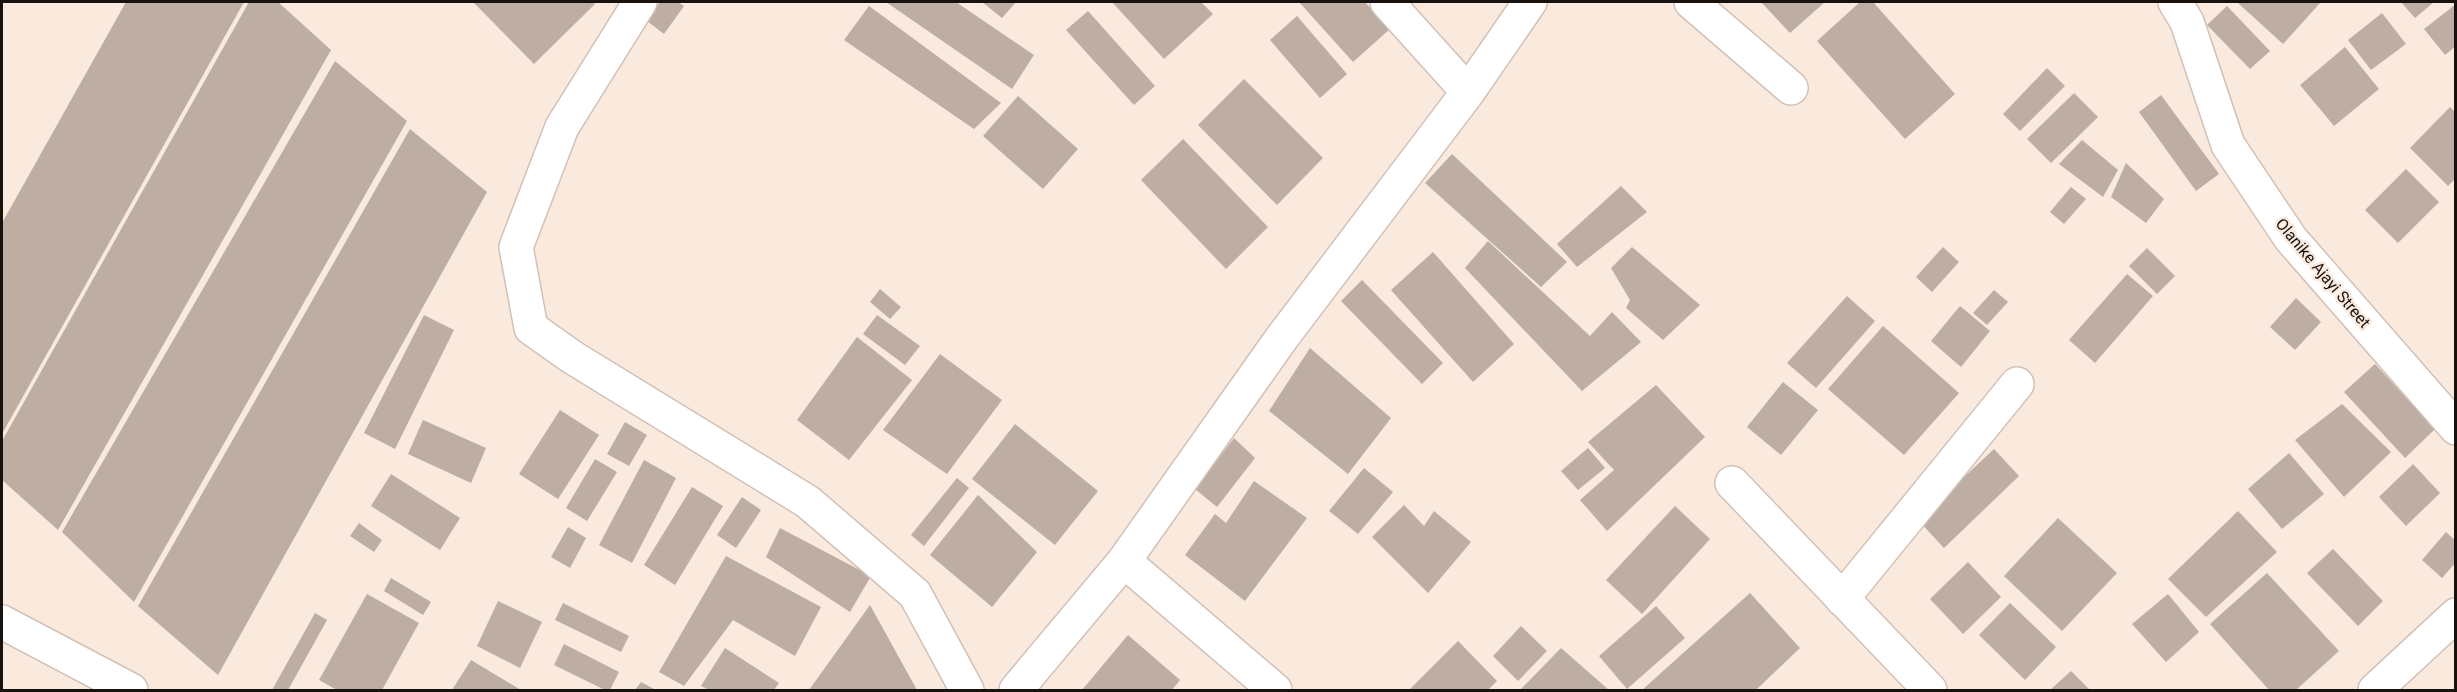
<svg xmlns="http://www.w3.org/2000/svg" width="2457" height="692" viewBox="0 0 2457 692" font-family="Roboto,sans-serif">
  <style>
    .building { fill: #bdada2 }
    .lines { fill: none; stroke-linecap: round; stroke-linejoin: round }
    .minor-casing { stroke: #d2c1b6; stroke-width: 36 }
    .minor { stroke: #fff; stroke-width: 33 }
    .labels { text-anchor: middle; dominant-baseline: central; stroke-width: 5; stroke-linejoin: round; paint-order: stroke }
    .street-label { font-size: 16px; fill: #17120e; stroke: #faeade }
  </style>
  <rect width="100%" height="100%" fill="#faeade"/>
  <g class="building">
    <polygon points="126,2 244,2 2,434 2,223"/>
    <polygon points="249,2 278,2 331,50 58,530 2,480 2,441"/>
    <polygon points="473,2 592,2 595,4 534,64"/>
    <polygon points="660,2 678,2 684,6 664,34 647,21"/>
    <polygon points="886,2 956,2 1034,55 1012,89"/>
    <polygon points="982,2 1016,2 1002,18"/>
    <polygon points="1112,2 1201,2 1213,14 1164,59"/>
    <polygon points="1299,2 1365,2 1390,29 1353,62"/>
    <polygon points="1761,2 1825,2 1790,33"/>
    <polygon points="1860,2 1873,2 1955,94 1905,139 1817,41"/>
    <polygon points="2239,2 2321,2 2283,44 2238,3"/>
    <polygon points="2401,2 2434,2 2415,18"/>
    <polygon points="2456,4 2456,46 2445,55 2424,29"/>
    <polygon points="869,6 1001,103 974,129 844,40"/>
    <polygon points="2227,6 2270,51 2250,69 2207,25"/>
    <polygon points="1088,11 1155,86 1134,105 1066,30"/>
    <polygon points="2382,13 2406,44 2371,70 2348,40"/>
    <polygon points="1297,16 1347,74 1320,98 1270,40"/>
    <polygon points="2345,47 2379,89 2334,126 2300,85"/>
    <polygon points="335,61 407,121 134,602 62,532"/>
    <polygon points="2047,68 2065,86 2020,131 2003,114"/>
    <polygon points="1244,79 1323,158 1277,205 1198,125"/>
    <polygon points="2074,93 2098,117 2051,163 2027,139"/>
    <polygon points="2161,95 2219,174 2196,191 2139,112"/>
    <polygon points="1018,96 1078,149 1043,189 983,136"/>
    <polygon points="2450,107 2456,113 2456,178 2448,186 2410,148"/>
    <polygon points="410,129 487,192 218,675 138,606"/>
    <polygon points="1183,139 1268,227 1226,269 1141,180"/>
    <polygon points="2082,140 2118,170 2103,197 2059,164"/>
    <polygon points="1452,154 1567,262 1541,287 1425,183"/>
    <polygon points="2126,163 2164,199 2146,223 2111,197"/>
    <polygon points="2406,169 2439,202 2398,243 2365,210"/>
    <polygon points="1621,186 1647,212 1577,267 1557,244"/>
    <polygon points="2071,187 2086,199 2064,224 2050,212"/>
    <polygon points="1488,241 1590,336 1612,312 1641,342 1582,391 1465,268"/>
    <polygon points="1632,247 1700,305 1663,340 1626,308 1630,300 1611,268"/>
    <polygon points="1943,247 1959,262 1932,292 1916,277"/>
    <polygon points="2147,248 2175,276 2157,294 2129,266"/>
    <polygon points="1433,252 1514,344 1473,382 1391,290"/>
    <polygon points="2127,274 2153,296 2095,363 2069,340"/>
    <polygon points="1362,280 1443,363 1422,384 1341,301"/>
    <polygon points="880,289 901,307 890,319 870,302"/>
    <polygon points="1994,290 2008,302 1987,325 1973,313"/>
    <polygon points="1847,296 1875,321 1816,388 1787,363"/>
    <polygon points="2296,298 2321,322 2295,350 2270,327"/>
    <polygon points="1960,306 1990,331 1961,367 1931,341"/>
    <polygon points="424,315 454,330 395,449 364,433"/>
    <polygon points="877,315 920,346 905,365 863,334"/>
    <polygon points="1883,326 1959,393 1904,455 1828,389"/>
    <polygon points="857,337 912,380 849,460 797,420"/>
    <polygon points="1310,348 1391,418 1348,474 1269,411"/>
    <polygon points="940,354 1002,400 947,474 883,430"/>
    <polygon points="2375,364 2435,429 2405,458 2344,392"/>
    <polygon points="1783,382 1818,410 1781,455 1747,427"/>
    <polygon points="1656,385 1705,437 1607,531 1580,500 1614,470 1588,442"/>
    <polygon points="2342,404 2391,452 2344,497 2295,440"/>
    <polygon points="560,410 599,435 558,499 519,474"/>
    <polygon points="423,420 486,448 471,483 408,454"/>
    <polygon points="625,422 647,435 629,466 607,454"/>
    <polygon points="1015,424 1098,491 1055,545 972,479"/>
    <polygon points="1234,438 1255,458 1217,507 1195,489"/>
    <polygon points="1588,448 1605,468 1578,490 1561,471"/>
    <polygon points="1994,449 2019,476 1944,548 1918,520"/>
    <polygon points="2289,453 2324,494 2282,529 2248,489"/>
    <polygon points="595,459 617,472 587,521 566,508"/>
    <polygon points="644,460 676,478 632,563 599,545"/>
    <polygon points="2413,464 2440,493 2406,526 2379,497"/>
    <polygon points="1364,468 1393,492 1358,534 1329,511"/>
    <polygon points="391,474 460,518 440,550 371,506"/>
    <polygon points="957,478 969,488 924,546 911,535"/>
    <polygon points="1254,481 1307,518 1245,601 1185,555 1215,514 1226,523"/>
    <polygon points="692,487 723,506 675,585 644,565"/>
    <polygon points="978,495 1037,552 992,607 930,555"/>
    <polygon points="742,497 761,510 736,548 717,535"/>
    <polygon points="1404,505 1424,526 1434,511 1471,542 1428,593 1372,537"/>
    <polygon points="1675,506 1710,539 1642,614 1606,580"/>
    <polygon points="2238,511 2277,552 2206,617 2168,579"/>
    <polygon points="2058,518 2117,573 2062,631 2004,576"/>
    <polygon points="359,523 382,540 374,552 350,536"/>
    <polygon points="568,527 586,538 570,568 551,557"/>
    <polygon points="780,528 871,576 850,612 766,557"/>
    <polygon points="2446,532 2456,541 2456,562 2442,578 2422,560"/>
    <polygon points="2333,549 2383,601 2358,626 2307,573"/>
    <polygon points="726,556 821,607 795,656 733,620 684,686 659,672"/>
    <polygon points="1968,562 2001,597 1963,634 1930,599"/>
    <polygon points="2267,573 2339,651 2296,690 2269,690 2210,624"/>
    <polygon points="391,578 431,602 423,615 384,591"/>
    <polygon points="1750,593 1800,648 1756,690 1642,690"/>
    <polygon points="367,594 419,623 382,690 337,690 319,680"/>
    <polygon points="2168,594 2199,632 2166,662 2132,624"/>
    <polygon points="498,601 542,622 520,668 477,646"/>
    <polygon points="563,603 629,636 621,652 555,620"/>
    <polygon points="2010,603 2056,647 2025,680 1979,635"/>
    <polygon points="870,605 917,690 809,690"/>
    <polygon points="1656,606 1685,638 1627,689 1599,656"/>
    <polygon points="315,613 327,620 288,690 272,690"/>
    <polygon points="1521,626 1547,651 1518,681 1493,656"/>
    <polygon points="1128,635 1180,680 1172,690 1082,690"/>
    <polygon points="1458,641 1497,681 1488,690 1409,690"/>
    <polygon points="564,644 619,672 610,690 605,690 554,665"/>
    <polygon points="725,648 779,683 774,690 709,690 701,686"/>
    <polygon points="1561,648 1609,690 1520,690"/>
    <polygon points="471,660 521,690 452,690"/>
    <polygon points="2071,671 2090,690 2050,690"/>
    <polygon points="641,682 656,690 635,690"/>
  </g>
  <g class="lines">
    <g class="minor-casing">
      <g id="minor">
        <polyline points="640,2 562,127 516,247 531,328 572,357 808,502 915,594 967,690"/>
        <polyline points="1387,2 1468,92"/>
        <polyline points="1691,2 1791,88"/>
        <polyline points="2175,2 2187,22 2228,145 2291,239 2456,428"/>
        <polyline points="1732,483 1930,690"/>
        <polyline points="1124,561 1275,690"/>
        <polyline points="1842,599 2017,384"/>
        <polyline points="2,622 131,690"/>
        <polyline points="1016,690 1124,561 1281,339 1468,92 1530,2"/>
        <polyline points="2375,690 2456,615"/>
      </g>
    </g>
    <use href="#minor" class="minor"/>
  </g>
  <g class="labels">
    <g class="street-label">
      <text transform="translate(2323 273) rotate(50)">Olanike Ajayi Street</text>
    </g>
  </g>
  <rect width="2457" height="692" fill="none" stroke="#17120e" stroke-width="6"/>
</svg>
